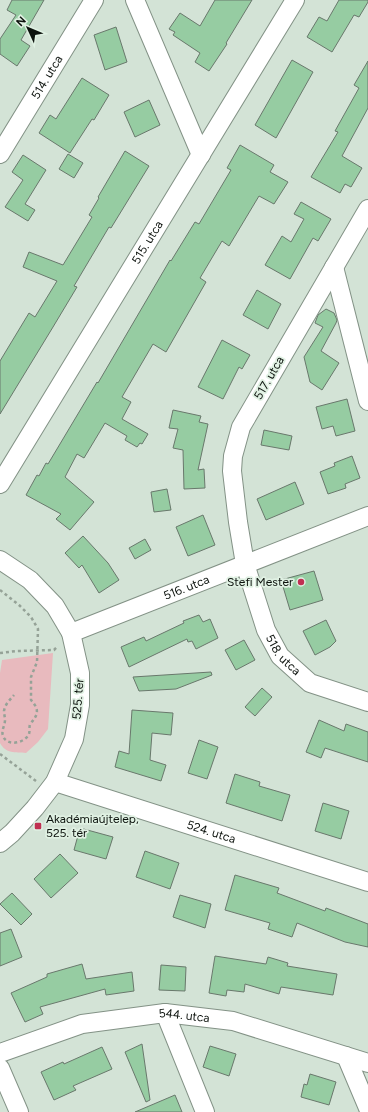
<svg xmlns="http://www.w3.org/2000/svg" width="368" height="1112" viewBox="0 0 368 1112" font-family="Figtree,sans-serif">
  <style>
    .green { fill: #e8babe }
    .building { fill: #96cca2; stroke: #69786c }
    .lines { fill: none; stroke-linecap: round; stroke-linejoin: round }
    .minor-casing { stroke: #839286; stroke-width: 20 }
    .path { stroke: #95a297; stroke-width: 2.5; stroke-dasharray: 3 3; stroke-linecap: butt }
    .minor { stroke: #fff; stroke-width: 18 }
    .poi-dot { fill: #c03052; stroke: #e0f1e3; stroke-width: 1.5 }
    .labels { text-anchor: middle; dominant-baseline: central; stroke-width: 3.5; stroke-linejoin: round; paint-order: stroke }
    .street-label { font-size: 12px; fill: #0c120d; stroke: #e0f1e3 }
    .poi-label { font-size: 12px; fill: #0c120d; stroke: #e0f1e3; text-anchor: end }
  </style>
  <rect width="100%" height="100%" fill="#d3e3d6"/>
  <path class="green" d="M 53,653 L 48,729 L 38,742 L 26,753 C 15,752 6,754 0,743 L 0,673 L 2,660 Z"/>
  <g class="building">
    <polygon points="12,0 44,0 21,40 30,46 17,66 0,54 0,39 16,15 7,10"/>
    <polygon points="215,0 252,0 226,43 227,44 209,71 195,62 200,53 173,35 175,32 169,29 180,13 200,26"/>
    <polygon points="339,0 368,0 368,2 359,17 354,15 332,52 307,37 319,17 327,21"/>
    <polygon points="116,27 127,62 105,70 94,35"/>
    <polygon points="292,60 313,72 276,138 255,125"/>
    <polygon points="368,61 368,108 342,156 362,168 351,187 345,184 340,193 311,177 338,132 335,131 359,88 354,85"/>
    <polygon points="82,78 109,95 94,120 92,119 70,153 39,133 50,115 56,119"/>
    <polygon points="149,100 160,125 135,137 124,112"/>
    <polygon points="240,145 274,165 270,172 288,182 274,204 259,196 229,246 222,241 200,278 206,282 166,352 153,344 122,397 131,402 122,419 148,434 142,444 140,443 137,447 125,440 127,436 105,423 84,458 77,454 65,477 94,502 70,530 56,519 61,514 26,495 37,475 39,476 46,463 48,464 97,382 98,383 170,260 171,261 195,222 199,224 231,170 227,168"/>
    <polygon points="125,151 149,166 111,228 109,227 74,286 77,287 53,327 0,414 0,361 29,313 35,317 57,281 23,267 29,252 63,265 92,217 89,215 99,198 98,197"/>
    <polygon points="68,154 83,163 74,178 59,169"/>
    <polygon points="23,155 46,170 25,204 35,210 28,221 5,207 23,180 12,172"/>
    <polygon points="301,202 331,219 318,241 313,238 290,279 265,265 282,236 291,242 304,219 294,214"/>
    <polygon points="257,290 281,304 268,329 243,315"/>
    <polygon points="326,309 334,313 337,320 336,323 321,351 339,363 322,390 310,382 304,357 323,327 315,323 318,315"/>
    <polygon points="222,340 250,355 242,369 239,367 223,399 198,387"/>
    <polygon points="347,399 355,431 336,436 333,426 322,429 316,407"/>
    <polygon points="173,410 201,416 199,422 208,424 198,470 204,469 205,488 184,489 183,450 173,448 178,429 169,428"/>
    <polygon points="264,430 292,436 289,450 261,445"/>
    <polygon points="352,456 360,478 345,484 346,488 328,494 320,472 335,466 334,463"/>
    <polygon points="295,482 304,504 266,520 257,499"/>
    <polygon points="167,489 171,510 154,512 151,492"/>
    <polygon points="203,515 215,545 188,556 176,527"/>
    <polygon points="83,536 108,563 119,580 99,593 82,565 79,568 65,553"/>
    <polygon points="145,539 151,550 135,559 129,548"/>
    <polygon points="314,571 323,600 290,610 281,580"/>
    <polygon points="199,615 203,622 210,619 218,638 196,649 192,641 188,642 187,639 129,667 121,647 144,637 146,641 184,623 183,621"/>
    <polygon points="326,620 336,641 330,647 315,655 303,631"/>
    <polygon points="244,640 255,660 236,670 225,650"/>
    <polygon points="211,672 212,675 176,689 139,691 133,677"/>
    <polygon points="262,688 272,697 255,716 245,707"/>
    <polygon points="132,710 173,713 171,735 152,733 150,760 166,765 161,781 115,767 119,751 129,754"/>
    <polygon points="319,720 344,731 346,724 368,732 368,762 325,748 321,758 306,752"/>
    <polygon points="199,740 218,747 207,779 188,773"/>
    <polygon points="235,774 260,782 259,786 290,795 282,821 226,803"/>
    <polygon points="323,803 349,811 341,839 315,831"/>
    <polygon points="80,828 113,837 106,859 74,850"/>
    <polygon points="145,851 179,863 170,889 136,877"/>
    <polygon points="60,854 78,873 51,898 34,879"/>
    <polygon points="235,875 279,888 277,893 325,911 326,908 368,924 368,947 345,942 297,923 292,937 268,929 270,923 225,910"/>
    <polygon points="12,893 32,914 21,925 0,904"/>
    <polygon points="180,895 211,904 205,928 173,917"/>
    <polygon points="11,929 22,957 0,966 0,933"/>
    <polygon points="215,956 266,964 268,957 288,963 287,966 337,974 333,995 281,987 279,994 245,984 244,992 227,990 226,996 209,993"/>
    <polygon points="82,964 86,979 132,972 134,991 106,995 105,989 40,1007 43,1014 25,1022 11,993 47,977 47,974"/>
    <polygon points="161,965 186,967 185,991 159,990"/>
    <polygon points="142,1044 150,1100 146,1102 125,1052"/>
    <polygon points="210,1046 236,1054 229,1076 203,1067"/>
    <polygon points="102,1047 112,1069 73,1086 76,1090 54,1100 41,1072 63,1062 64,1064"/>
    <polygon points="310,1074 336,1082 329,1105 301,1097 304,1084 307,1085"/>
    <polygon points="175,1095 182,1112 135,1112"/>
  </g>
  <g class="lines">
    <g class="minor-casing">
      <g id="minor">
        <polyline points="135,0 201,155"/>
        <path id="s1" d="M 0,154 L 94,0"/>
        <path id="s2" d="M 368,209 L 241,427 L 233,456 L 232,471 L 238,522 L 245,564 L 266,630 L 280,656 L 310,683 L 368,702"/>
        <polyline points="334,267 368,401"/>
        <path id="s3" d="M 0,484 L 295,0"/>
        <polyline points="0,560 30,580 55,606 71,633 80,673 80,705 74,739 55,782 35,808 12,833 0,843"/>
        <path id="s4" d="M 71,633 L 368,516"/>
        <path id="s5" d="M 55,782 L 368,882"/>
        <polyline points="165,1013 205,1112"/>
        <path id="s6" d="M 0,1053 L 82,1024 L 165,1013 L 233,1021 L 368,1063"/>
        <polyline points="346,1056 368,1108"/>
        <polyline points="0,1068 19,1112"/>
      </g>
    </g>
    <g class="path">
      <path d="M 0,590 L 19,605 L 31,617 L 38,629 L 37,662 L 31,677 L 31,700 C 40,710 38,715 30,724 C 29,727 30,731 29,734 C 25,743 7,747 3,736 C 1,730 5,726 5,720 C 5,717 4,714 4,711 C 5,704 10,700 14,695"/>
      <polyline points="0,653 17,651 54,650 58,646"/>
      <polyline points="0,754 36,781"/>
    </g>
    <use href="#minor" class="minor"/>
  </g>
  <g class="poi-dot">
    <circle cx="301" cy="582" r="4"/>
    <rect x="34" y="822" width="8" height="8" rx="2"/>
  </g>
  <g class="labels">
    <g class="street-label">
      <text stroke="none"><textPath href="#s1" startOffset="90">514. utca</textPath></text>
      <text stroke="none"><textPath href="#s3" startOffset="283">515. utca</textPath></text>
      <text transform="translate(269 378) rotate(-60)">517. utca</text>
      <text stroke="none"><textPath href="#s4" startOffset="124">516. utca</textPath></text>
      <text stroke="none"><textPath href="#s2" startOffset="491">518. utca</textPath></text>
      <text transform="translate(78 699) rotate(-86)">525. tér</text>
      <text stroke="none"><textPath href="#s5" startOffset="164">524. utca</textPath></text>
      <text stroke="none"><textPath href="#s6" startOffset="190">544. utca</textPath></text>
    </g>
    <g class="poi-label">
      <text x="293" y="582">Stefi Mester</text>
      <text x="46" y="819" text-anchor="start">Akadémiaújtelep,<tspan x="46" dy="14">525. tér</tspan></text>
    </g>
  </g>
  <g transform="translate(28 28) rotate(314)" stroke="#e0f1e3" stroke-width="3" paint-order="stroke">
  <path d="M0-3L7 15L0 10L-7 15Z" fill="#0c120d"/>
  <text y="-6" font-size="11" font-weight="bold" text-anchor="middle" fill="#0c120d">N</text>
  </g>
</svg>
